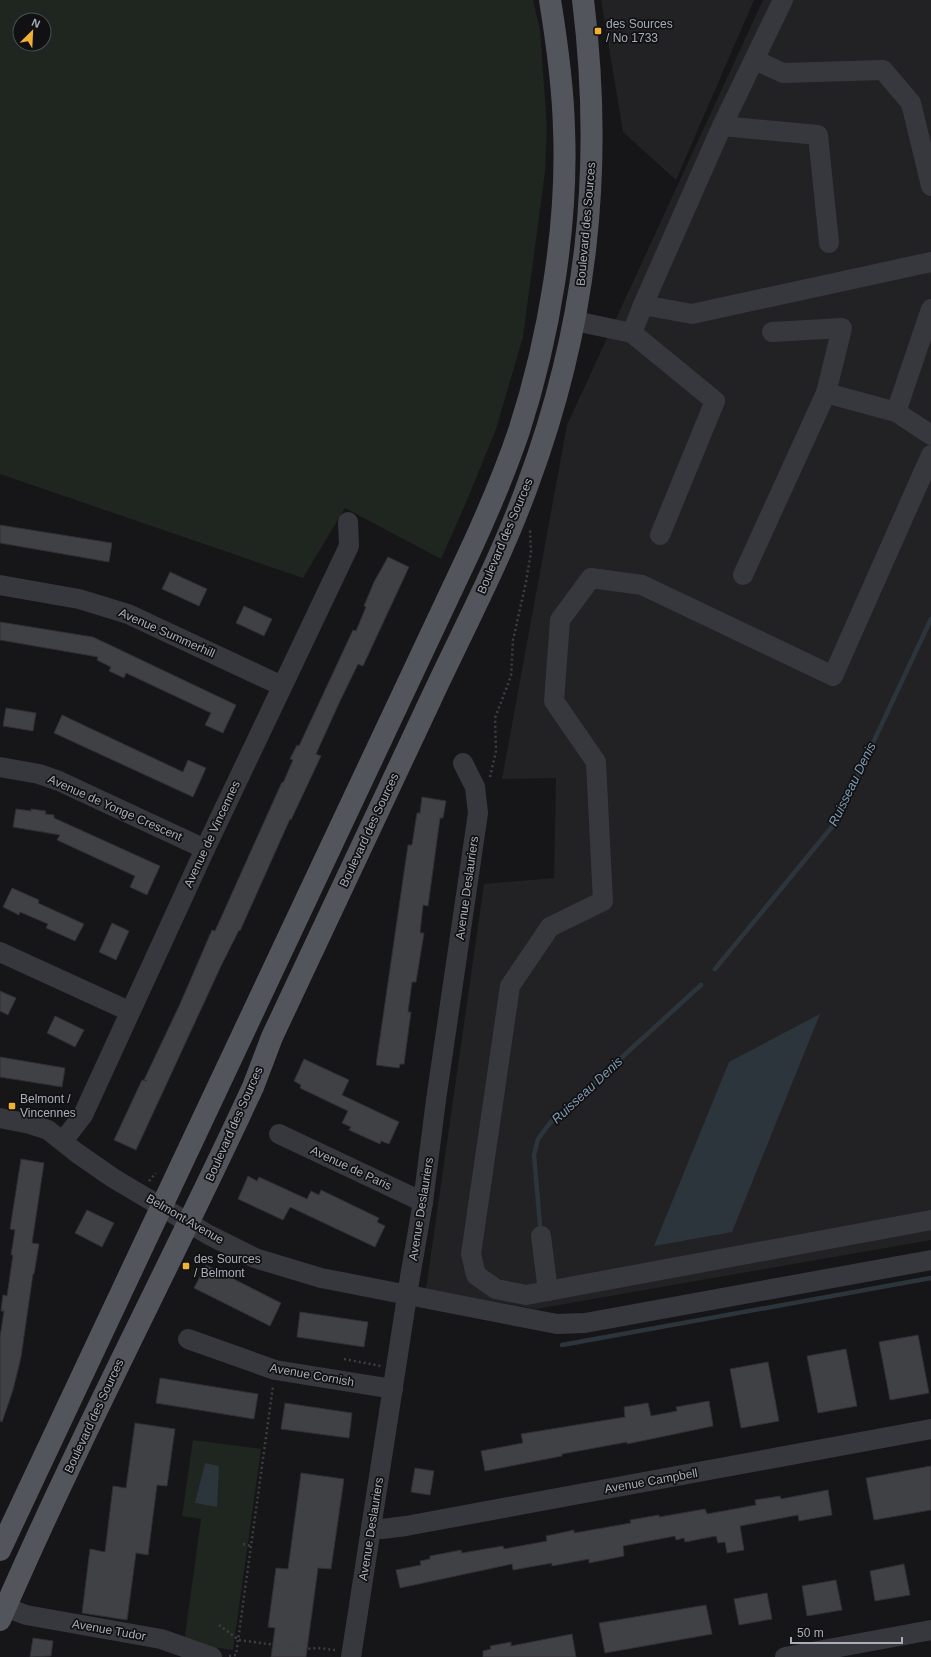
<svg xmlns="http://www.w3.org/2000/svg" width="931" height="1657" viewBox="0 0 931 1657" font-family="Arial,sans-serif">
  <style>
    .built { fill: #222225 }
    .green { fill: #1e261f; fill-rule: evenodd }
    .water { fill: #2c353c }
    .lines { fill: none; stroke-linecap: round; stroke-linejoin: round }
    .stream { stroke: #2c353c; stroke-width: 4.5 }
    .building { fill: #404145; stroke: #303034 }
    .path { stroke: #3d3f44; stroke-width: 2.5; stroke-dasharray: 2 3; stroke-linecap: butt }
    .minor { stroke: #37383d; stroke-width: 20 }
    .major { stroke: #53555c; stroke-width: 22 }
    .poi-dot { fill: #f2b134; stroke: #111113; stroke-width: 1.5 }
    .labels { text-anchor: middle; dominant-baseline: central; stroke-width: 3.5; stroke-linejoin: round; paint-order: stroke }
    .poi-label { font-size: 12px; fill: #a8adb8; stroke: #111113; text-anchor: start }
    .street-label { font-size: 12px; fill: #a8adb8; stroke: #111113 }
    .water-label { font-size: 13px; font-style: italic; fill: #7f9bb3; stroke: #111113 }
  </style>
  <rect width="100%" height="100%" fill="#161618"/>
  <g class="built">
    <polygon points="601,0 754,0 676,180 623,132"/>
    <polygon points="763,0 931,0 931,1240 536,1309 426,1289 484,884 554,878 556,778 502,779 567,425"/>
  </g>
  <g class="green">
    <path d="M 0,0 L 533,0 L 540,30 L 547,127 L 545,172 L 523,337 L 496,429 L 468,498 L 441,559 L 345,508 L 303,578 L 0,474 ZM 20,20 L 44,20 L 44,44 L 20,44 Z"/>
    <polygon points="193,1440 261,1449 233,1650 184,1643 201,1519 182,1516"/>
  </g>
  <g class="water">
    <polygon points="820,1014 732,1232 654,1246 729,1062"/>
    <polygon points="205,1463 219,1466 217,1507 195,1503"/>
  </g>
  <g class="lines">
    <g class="stream">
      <polyline points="715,969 836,822 931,619"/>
      <polyline points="540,1225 534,1155 538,1139 550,1123 701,985"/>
      <polyline points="562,1345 931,1278"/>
    </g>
  </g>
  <g class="building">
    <polygon points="0,525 112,543 109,562 0,543"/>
    <polygon points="388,557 409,567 363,666 358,664 340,701 316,754 321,756 291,820 290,819 240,931 239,930 221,966 136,1150 114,1140 142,1080 147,1081 144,1080 180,1004 212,930 215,931 282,782 283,783 293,760 290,759 297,745 299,746 353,630 356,631 366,607 364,606 374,582"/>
    <polygon points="170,572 207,589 199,606 162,589"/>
    <polygon points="244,606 272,619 264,636 236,623"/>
    <polygon points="0,622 93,637 236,705 223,733 205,725 211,713 126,673 124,678 109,671 111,667 97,660 98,657 0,640"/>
    <polygon points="6,708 36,713 33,731 3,726"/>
    <polygon points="62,715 183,772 188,760 206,768 193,797 54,733"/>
    <polygon points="422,797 446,801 443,818 440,818 428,906 423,905 420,933 424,933 416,982 412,982 408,1012 411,1012 404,1064 400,1064 399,1068 376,1065 408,845 412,845 417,813 420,813"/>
    <polygon points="16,809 31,811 31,809 46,811 45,814 54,815 54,818 160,866 147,895 130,887 135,876 57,840 60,835 13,827"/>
    <polygon points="12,888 39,900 38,903 84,924 75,941 46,928 48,924 20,912 19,915 3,907"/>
    <polygon points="112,923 129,931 116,960 99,952"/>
    <polygon points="0,991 16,998 8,1015 0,1011"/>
    <polygon points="55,1016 84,1030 75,1047 47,1033"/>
    <polygon points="0,1057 65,1068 62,1087 0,1077"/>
    <polygon points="304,1059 349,1080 342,1095 399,1122 389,1144 381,1141 380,1144 349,1130 351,1127 342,1123 348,1111 300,1088 301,1085 294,1081"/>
    <polygon points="21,1159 44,1163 32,1243 39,1244 34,1274 33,1274 21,1357 13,1390 2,1422 0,1421 0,1337 4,1311 1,1311 3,1295 7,1296 13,1255 11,1255 15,1230 10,1229"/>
    <polygon points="248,1176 257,1181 259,1177 307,1199 311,1191 319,1195 321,1190 379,1218 377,1222 385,1226 375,1247 290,1207 283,1220 238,1199"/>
    <polygon points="87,1210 114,1223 102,1247 75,1233"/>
    <polygon points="206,1265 281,1303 270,1326 194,1288"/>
    <polygon points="300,1312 368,1322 364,1347 297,1337"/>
    <polygon points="918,1335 929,1393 890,1400 879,1342"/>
    <polygon points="846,1349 857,1406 818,1413 807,1356"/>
    <polygon points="768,1362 779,1421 741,1428 730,1369"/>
    <polygon points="160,1378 258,1394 254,1419 156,1403"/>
    <polygon points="709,1401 713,1426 627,1444 627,1442 562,1454 562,1456 485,1471 481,1451 523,1443 521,1434 625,1417 624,1407 648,1403 651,1416 677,1411 676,1407"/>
    <polygon points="285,1403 352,1413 349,1438 281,1429"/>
    <polygon points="135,1423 175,1429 167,1486 157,1485 148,1555 136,1553 127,1620 82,1613 90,1549 105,1552 113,1486 126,1488"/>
    <polygon points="931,1466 931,1510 874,1520 866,1478"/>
    <polygon points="415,1468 434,1471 430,1495 411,1492"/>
    <polygon points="301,1473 344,1479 331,1569 318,1568 306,1657 271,1657 275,1628 268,1627 276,1568 288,1569"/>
    <polygon points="828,1490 832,1515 799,1521 798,1515 740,1526 744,1550 727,1553 725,1542 718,1543 716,1536 685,1542 684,1538 676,1540 675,1536 623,1546 624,1556 589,1563 589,1559 552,1566 552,1563 513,1570 512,1564 400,1588 396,1570 421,1565 420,1561 430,1559 430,1556 461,1550 462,1553 503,1546 504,1549 547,1541 546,1536 565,1532 574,1530 574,1533 631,1523 630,1520 659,1515 659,1517 705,1509 707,1514 756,1505 755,1500 780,1496 781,1499"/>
    <polygon points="904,1564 910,1595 875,1601 870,1571"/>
    <polygon points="836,1580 842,1610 807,1616 802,1586"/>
    <polygon points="767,1593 772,1619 739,1625 734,1599"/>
    <polygon points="706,1605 712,1634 605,1653 599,1623"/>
    <polygon points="572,1634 576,1657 483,1657 483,1651 491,1649 490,1646 511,1642 511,1646"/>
    <polygon points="33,1638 53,1641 51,1656 30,1657"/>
  </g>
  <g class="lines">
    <g class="path">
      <polyline points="490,777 496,751 495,718 511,676 513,640 526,582 531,552 530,530"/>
      <polyline points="149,1181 156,1173"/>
      <polyline points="344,1359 381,1366"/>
      <polyline points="243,1544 251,1546"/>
      <polyline points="219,1625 239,1640 305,1649 318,1648 335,1650"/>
      <polyline points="229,1656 236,1655 273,1386"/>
    </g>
    <g class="minor">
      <polyline points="783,0 722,126 643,305 692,314 931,262"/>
      <polyline points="755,60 783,73 883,70 911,103 931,186"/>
      <polyline points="722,126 818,135 829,243"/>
      <polyline points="931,309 896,412 931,435"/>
      <polyline points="575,321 632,333 643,305"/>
      <polyline points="772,332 842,328 826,393"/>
      <polyline points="632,333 715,401 660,535"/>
      <polyline points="931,455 833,676 642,585 591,578 560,620 554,701 596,762 603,901 550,927 510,986 471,1254 476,1275 496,1289 526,1295 931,1220"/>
      <polyline points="743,575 826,393 896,412"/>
      <polyline points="0,585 79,599 128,614 282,686"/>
      <polyline points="0,767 39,774 59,781 205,849"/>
      <polyline points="0,952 129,1011"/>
      <polyline points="0,1118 30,1124 48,1130 77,1153 113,1178 209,1235 255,1258 321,1278 557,1324 585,1323 931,1260"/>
      <polyline points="279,1134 423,1202"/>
      <polyline points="63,1141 83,1115 205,849 349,546 348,522"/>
      <polyline points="541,1236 548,1291"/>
      <polyline points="188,1339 275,1370 393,1389"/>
      <polyline points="371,1528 382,1529 406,1526 931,1429"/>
      <polyline points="5,1607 26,1615 161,1639 212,1657"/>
      <polyline points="351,1657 410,1277 423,1202 436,1100 478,813 475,787 463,763"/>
      <polyline points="785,1657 931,1630"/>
    </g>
    <g class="major">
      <path d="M 0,1550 L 470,551 C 488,512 505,472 519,431 C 549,338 568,227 564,129 C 563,86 557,43 550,0"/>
      <path d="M 0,1620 C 74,1449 160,1285 239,1117 L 253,1087 L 272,1037 C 325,925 377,813 430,701 C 463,630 501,559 528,484 C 587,325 604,169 583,0"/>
    </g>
  </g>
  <g class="poi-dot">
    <rect x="594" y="27" width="8" height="8" rx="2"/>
    <rect x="8" y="1102" width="8" height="8" rx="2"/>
    <rect x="182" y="1262" width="8" height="8" rx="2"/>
  </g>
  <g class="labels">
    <g class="poi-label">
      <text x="606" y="24">des Sources<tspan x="606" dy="14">/ No 1733</tspan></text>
      <text x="20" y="1099">Belmont /<tspan x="20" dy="14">Vincennes</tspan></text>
      <text x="194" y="1259">des Sources<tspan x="194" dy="14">/ Belmont</tspan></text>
    </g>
    <g class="street-label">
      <text transform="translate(586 224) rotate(-85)">Boulevard des Sources</text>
      <text transform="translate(505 536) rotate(-67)">Boulevard des Sources</text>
      <text transform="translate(167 633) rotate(24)">Avenue Summerhill</text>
      <text transform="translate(115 808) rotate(24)">Avenue de Yonge Crescent</text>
      <text transform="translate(369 830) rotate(-65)">Boulevard des Sources</text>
      <text transform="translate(212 834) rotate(-65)">Avenue de Vincennes</text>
      <text transform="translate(467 888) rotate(-82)">Avenue Deslauriers</text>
      <text transform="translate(234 1124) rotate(-66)">Boulevard des Sources</text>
      <text transform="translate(351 1168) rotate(25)">Avenue de Paris</text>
      <text transform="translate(421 1209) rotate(-81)">Avenue Deslauriers</text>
      <text transform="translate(185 1219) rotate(30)">Belmont Avenue</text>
      <text transform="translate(312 1375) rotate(10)">Avenue Cornish</text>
      <text transform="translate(94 1416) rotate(-65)">Boulevard des Sources</text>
      <text transform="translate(651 1481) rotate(-10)">Avenue Campbell</text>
      <text transform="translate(371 1529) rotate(-81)">Avenue Deslauriers</text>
      <text transform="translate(109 1630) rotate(10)">Avenue Tudor</text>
    </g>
    <g class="water-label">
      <text transform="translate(852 784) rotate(-64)">Ruisseau Denis</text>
      <text transform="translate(587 1090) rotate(-43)">Ruisseau Denis</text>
    </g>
  </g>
  <g transform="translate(32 32) rotate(24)"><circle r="19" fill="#111113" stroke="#4d4f55"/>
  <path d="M0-3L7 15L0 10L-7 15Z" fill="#f2b134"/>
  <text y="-6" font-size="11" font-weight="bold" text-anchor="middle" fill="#a8adb8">N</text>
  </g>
  <path d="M791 1637v6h111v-6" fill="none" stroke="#a8adb8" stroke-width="2"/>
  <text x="797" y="1637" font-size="12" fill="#a8adb8" stroke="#111113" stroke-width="3" paint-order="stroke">50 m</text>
</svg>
